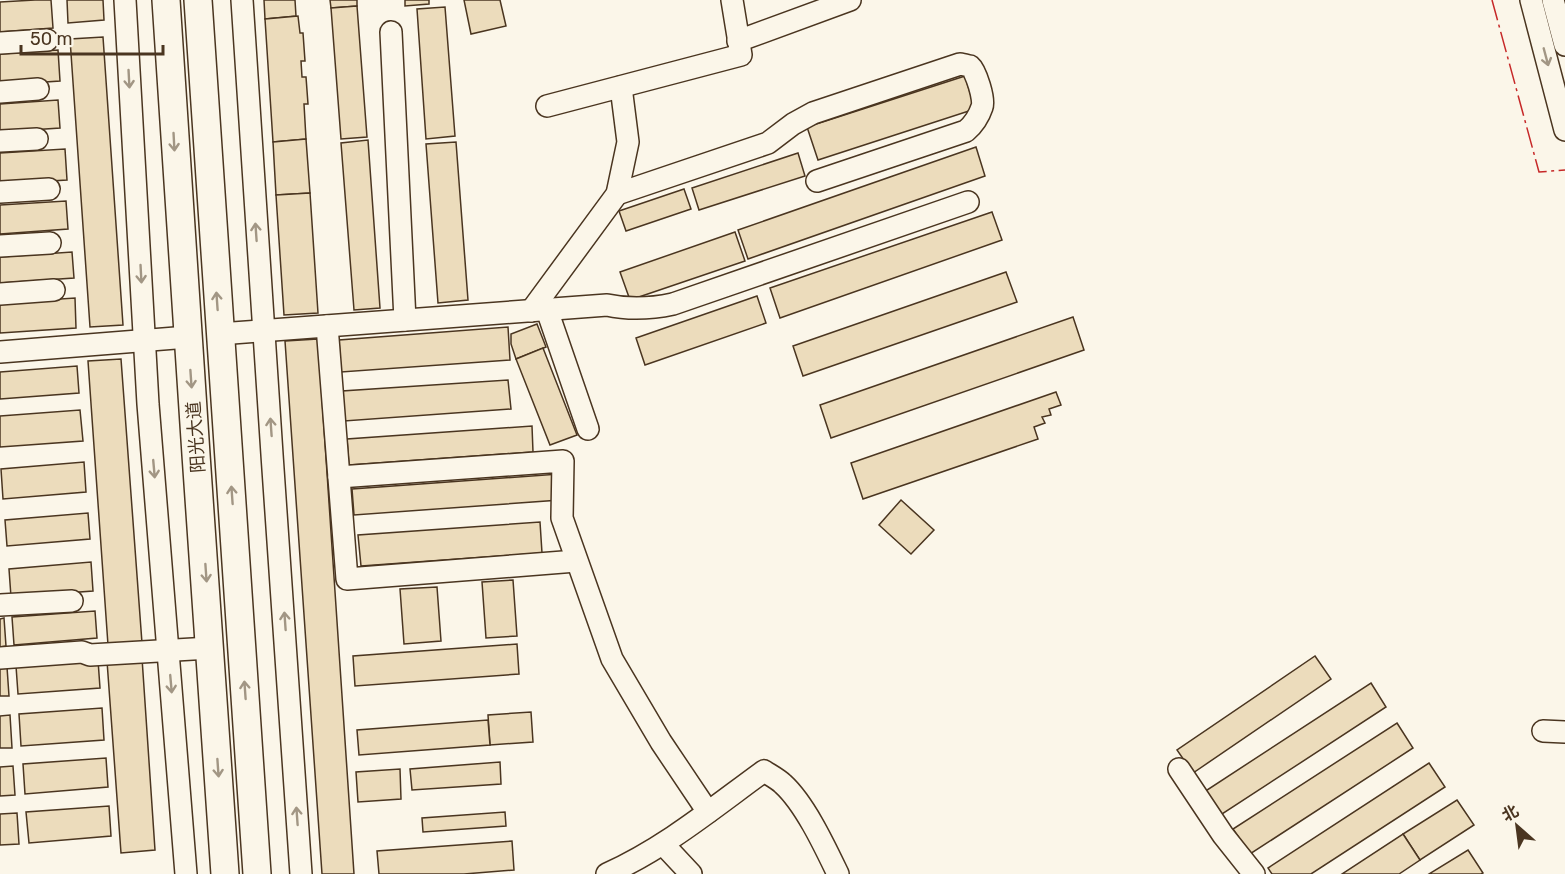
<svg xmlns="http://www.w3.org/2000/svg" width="1565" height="874" viewBox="0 0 1565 874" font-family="Rubik,'Noto Sans SC',sans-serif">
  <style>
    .building { fill: #ecdcbc; stroke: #4a3520; stroke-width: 1.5 }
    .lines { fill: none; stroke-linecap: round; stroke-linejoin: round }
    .minor-casing { stroke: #4a3520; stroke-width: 24 }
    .major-casing { stroke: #4a3520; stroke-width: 30 }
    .minor { stroke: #fbf6e9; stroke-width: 21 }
    .major { stroke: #fbf6e9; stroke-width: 27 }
    .power { stroke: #c62828; stroke-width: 1.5; stroke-dasharray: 21 4.5 3 4.5; stroke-linecap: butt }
    .oneway { stroke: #a29684 }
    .labels { text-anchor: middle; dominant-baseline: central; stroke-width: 4.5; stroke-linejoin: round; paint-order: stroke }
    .street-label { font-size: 18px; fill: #4a3520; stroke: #fbf6e9 }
  </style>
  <rect width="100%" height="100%" fill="#fbf6e9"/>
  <g class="building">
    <polygon points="35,0 51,0 53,28 0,32 0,2"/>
    <polygon points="67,0 103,0 104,20 68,23"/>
    <polygon points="264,0 295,0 296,16 265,19"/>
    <polygon points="330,0 357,0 357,6 331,8"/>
    <polygon points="405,0 429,0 429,4 405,6"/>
    <polygon points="464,0 500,0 506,26 471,34"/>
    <polygon points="357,6 367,137 341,139 331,8"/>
    <polygon points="445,7 455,136 426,139 417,9"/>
    <polygon points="298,16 300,33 303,33 305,61 301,61 302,77 306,77 308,104 304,104 306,139 273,142 265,19"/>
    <polygon points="103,37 123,325 90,327 70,39"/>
    <polygon points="58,50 60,81 0,85 0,54"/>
    <polygon points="965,76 975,109 818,160 807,127"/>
    <polygon points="58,100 60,128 0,132 0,104"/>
    <polygon points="306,139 310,193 276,195 273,142"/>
    <polygon points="368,140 380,308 354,310 341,143"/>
    <polygon points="456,142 468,300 438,303 426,144"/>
    <polygon points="976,147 985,176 748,259 738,230"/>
    <polygon points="65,149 67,180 0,184 0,153"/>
    <polygon points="798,153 805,176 699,210 692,188"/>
    <polygon points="684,189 691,209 626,231 619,211"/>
    <polygon points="310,193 318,313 284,315 276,195"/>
    <polygon points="66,201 68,229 0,234 0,205"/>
    <polygon points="992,212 1002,240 780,318 770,288"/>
    <polygon points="735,232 745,261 630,300 620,272"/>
    <polygon points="72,252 74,278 0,283 0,257"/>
    <polygon points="1006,272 1017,302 803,376 793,346"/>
    <polygon points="757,296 766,323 645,365 636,338"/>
    <polygon points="75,298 76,328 0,333 0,303"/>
    <polygon points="1073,317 1084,350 831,438 820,405"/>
    <polygon points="537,324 546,347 516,359 511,344 511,334"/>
    <polygon points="508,327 510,360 341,372 339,340"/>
    <polygon points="318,339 354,874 322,874 285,341"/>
    <polygon points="543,348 577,435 550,445 516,359"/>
    <polygon points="121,359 142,643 108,645 88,361"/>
    <polygon points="77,366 79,393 0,399 0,372"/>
    <polygon points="508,380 511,409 344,421 342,391"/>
    <polygon points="1056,392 1061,405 1049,409 1051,415 1042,417 1045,423 1034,427 1038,439 863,499 851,463"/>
    <polygon points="80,410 83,441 0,447 0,416"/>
    <polygon points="532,426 533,452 349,465 347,439"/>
    <polygon points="84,462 86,492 3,499 1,469"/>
    <polygon points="559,474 560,500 354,515 352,489"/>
    <polygon points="901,500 934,530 911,554 879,525"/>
    <polygon points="88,513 90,539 7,546 5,520"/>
    <polygon points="540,522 542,553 361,566 358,535"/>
    <polygon points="91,562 93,591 11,597 9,569"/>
    <polygon points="513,580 517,636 486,638 482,582"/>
    <polygon points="437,587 441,641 404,644 400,589"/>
    <polygon points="95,611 97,638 14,645 12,617"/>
    <polygon points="4,618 6,646 0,647 0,619"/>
    <polygon points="517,644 519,674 355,686 353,656"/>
    <polygon points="1315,656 1331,679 1193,773 1177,750"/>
    <polygon points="142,658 155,850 121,853 107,661"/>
    <polygon points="98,660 100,688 18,694 16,666"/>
    <polygon points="0,667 7,667 9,696 0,696"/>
    <polygon points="1371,683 1386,707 1219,816 1204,792"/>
    <polygon points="102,708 104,740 21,746 19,714"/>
    <polygon points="531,712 533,742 490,745 488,715"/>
    <polygon points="10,715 12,748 0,748 0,716"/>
    <polygon points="488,720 490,745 359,755 357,730"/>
    <polygon points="1397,723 1413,748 1250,854 1233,829"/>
    <polygon points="106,758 108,787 25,794 23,764"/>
    <polygon points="500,762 501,784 412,790 410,769"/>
    <polygon points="1429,763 1445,787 1311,874 1272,874 1268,868"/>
    <polygon points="13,766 15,795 0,796 0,767"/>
    <polygon points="400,769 401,799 358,802 356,772"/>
    <polygon points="1457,800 1474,825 1420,860 1403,834"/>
    <polygon points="109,806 111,836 29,843 26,812"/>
    <polygon points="505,812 506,826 423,832 422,818"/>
    <polygon points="17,813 19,844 0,845 0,814"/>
    <polygon points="1403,834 1420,860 1399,874 1342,874"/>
    <polygon points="512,841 514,870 464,874 379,874 377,851"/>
    <polygon points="1468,850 1483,873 1481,874 1429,874"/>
  </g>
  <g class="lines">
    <g class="minor-casing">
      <g id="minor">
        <polyline points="125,0 148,404 186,874"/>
        <path d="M 242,0 C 259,291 282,583 301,874"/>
        <polyline points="1531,0 1565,130"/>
        <polyline points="1553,0 1565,45"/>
        <polyline points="391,32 405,320"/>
        <polyline points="738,41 850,0"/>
        <polyline points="0,43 47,40"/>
        <polyline points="0,92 38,89"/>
        <polyline points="547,106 741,55 732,0"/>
        <polyline points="0,141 37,139"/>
        <polyline points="0,192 49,189"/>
        <path d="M 617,194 L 768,143 L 793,124 L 813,113 L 960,64 C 961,64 969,66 970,66 C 976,71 985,100 982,107 C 979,116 973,125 966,131 L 817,181"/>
        <polyline points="0,246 50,243"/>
        <polyline points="0,294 54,290"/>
        <polyline points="547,310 588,429"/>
        <polyline points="531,311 617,194 628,142 621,87"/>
        <polyline points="327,326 347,579 576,561"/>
        <path d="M 219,334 L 607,305 C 630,310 650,309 673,304 L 968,202"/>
        <polyline points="0,352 188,337"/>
        <polyline points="339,477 563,461 562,518 612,659 661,742 708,812"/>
        <polyline points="0,605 72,601"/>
        <polyline points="0,658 82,652 90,655 210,648"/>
        <polyline points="1543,731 1565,732"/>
        <polyline points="1179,769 1223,835 1254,874"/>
        <polyline points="663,844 691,874"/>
        <path d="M 607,874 C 665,848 713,808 764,771 C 770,775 778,779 783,784 C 805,804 825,847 838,874"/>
      </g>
    </g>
    <g class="major-casing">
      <g id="major">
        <path d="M 166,0 C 183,291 206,583 225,874"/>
        <path d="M 198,0 C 215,292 238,583 257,874"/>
      </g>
    </g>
    <use href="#minor" class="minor"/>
    <use href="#major" class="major"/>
    <polyline class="power" points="1492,0 1539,172 1565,170"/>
  </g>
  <defs><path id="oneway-shaft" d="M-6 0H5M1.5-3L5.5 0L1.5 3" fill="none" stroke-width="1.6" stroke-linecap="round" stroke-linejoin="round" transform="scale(1.5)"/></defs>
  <g class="oneway">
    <use href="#oneway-shaft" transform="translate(1546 57) rotate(75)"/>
    <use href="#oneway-shaft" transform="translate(129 79) rotate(87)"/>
    <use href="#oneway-shaft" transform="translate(174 142) rotate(87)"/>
    <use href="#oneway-shaft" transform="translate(256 232) rotate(-94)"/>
    <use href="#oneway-shaft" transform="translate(141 274) rotate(87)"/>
    <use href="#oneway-shaft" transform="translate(217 301) rotate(-94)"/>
    <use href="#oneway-shaft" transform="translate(191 379) rotate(86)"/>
    <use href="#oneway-shaft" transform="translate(271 427) rotate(-94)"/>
    <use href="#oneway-shaft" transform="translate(154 469) rotate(85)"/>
    <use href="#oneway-shaft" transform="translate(232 495) rotate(-94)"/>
    <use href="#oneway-shaft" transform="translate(206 573) rotate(86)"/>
    <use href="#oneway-shaft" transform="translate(285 621) rotate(-94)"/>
    <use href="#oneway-shaft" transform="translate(171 684) rotate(85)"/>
    <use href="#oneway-shaft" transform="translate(245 690) rotate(-94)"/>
    <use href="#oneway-shaft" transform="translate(218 768) rotate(86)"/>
    <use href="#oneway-shaft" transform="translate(297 816) rotate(-94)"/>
  </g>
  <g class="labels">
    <g class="street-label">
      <text transform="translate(196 437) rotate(-94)">阳光大道</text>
    </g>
  </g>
  <g transform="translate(1517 826) rotate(332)" stroke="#fbf6e9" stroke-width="4.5" paint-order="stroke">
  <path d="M0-4.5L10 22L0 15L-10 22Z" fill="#4a3520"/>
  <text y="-9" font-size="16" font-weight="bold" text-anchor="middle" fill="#4a3520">北</text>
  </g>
  <path d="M21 45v9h142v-9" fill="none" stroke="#4a3520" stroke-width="3"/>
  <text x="30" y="45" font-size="18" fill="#4a3520" stroke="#fbf6e9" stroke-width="4.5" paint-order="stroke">50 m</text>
</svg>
